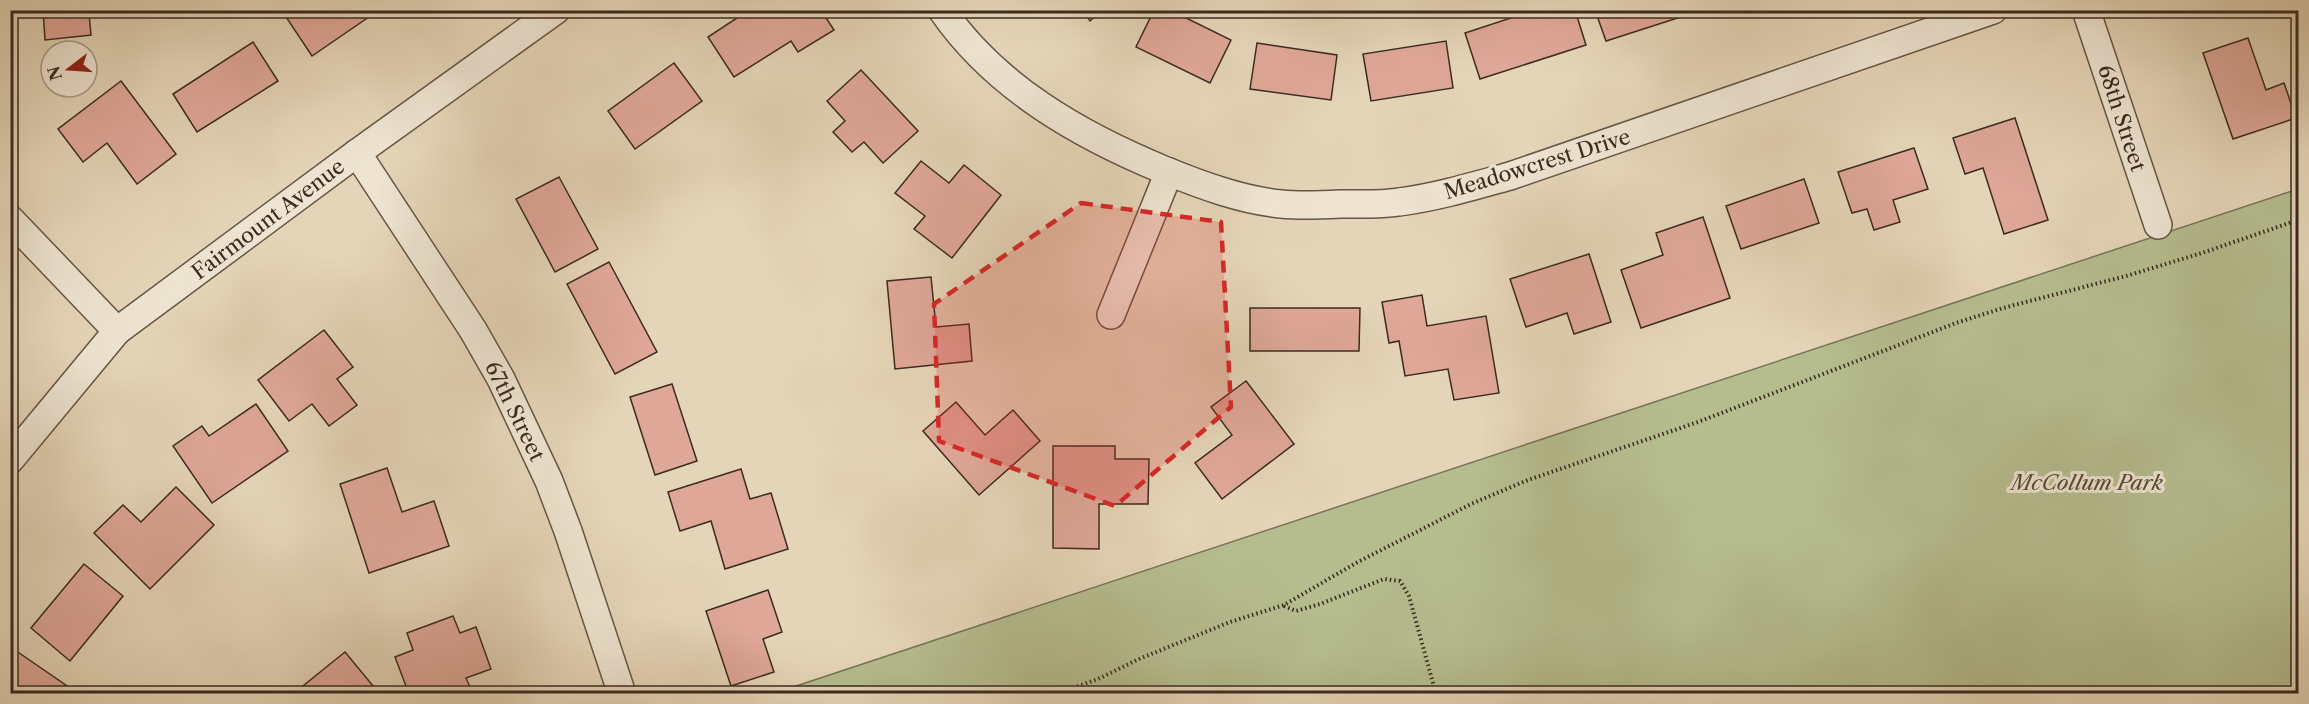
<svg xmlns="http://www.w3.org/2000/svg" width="2309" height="704" viewBox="0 0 2309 704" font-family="'Libre Caslon Text',serif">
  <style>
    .green { fill: #b5bd8f; stroke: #787458; stroke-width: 1.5 }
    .building { fill: #dfa798; stroke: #3b2b20; stroke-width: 1.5 }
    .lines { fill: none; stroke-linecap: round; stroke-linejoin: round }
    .street-casing { stroke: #665646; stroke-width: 30 }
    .path { stroke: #3b2b20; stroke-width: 4; stroke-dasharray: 1.5 3; stroke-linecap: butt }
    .street { stroke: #eee4d1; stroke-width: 27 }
    .marked { fill: #d62828; fill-opacity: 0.2; stroke: #d62828; stroke-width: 4.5; stroke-dasharray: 12 8; stroke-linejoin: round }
    .labels { text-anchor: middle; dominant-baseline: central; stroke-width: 6; stroke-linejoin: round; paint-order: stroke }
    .street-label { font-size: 21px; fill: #3b2b20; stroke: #eee4d1 }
    .park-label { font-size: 21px; font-style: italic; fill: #534836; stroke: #eee4d1 }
  </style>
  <rect width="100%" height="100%" fill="#e5d5b8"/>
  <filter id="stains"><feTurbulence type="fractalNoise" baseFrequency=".00333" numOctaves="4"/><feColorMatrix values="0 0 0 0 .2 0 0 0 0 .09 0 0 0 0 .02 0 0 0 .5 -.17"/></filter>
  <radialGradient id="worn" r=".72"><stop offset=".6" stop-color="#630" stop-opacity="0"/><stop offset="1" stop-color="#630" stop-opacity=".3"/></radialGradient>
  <polygon class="green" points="2298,189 2298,693 775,693"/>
  <g class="building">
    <polygon points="43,10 113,10 113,11 89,14 91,35 45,40"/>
    <polygon points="295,10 379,10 312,56 286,17"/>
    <polygon points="749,10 821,10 834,30 798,52 791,41 734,77 708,37"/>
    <polygon points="1082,10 1102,10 1090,21"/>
    <polygon points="1154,10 1170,10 1231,40 1210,83 1136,47"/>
    <polygon points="1535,10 1575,10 1586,45 1480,79 1465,33"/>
    <polygon points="1595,10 1686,10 1687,15 1606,41"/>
    <polygon points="2248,38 2266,90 2284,83 2296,118 2233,139 2203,53"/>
    <polygon points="1446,41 1453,88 1371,101 1363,54"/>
    <polygon points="253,42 278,81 197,132 173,94"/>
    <polygon points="1257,43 1337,55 1331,100 1250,89"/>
    <polygon points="674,63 702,101 635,149 608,111"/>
    <polygon points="861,70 918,131 883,163 864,142 852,152 833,132 845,121 827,101"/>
    <polygon points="121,81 176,154 137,184 107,143 83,162 58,129"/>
    <polygon points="2015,118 2048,220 2004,234 1983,168 1965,174 1953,138"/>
    <polygon points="1914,148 1928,189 1893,200 1900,222 1874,230 1867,209 1852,213 1838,172"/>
    <polygon points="921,161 949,183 964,165 1001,195 952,258 914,229 925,216 895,193"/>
    <polygon points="559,177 598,249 555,272 516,199"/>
    <polygon points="1804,179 1819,223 1741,249 1726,206"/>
    <polygon points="1703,217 1730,298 1641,328 1621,270 1663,255 1656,233"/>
    <polygon points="1589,254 1611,322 1574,334 1567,313 1526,327 1510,279"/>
    <polygon points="609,262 657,352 615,374 567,284"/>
    <polygon points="931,277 936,327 969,324 972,361 895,369 887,281"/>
    <polygon points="1422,295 1427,326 1486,316 1499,393 1454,400 1448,369 1405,376 1399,341 1389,343 1382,302"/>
    <polygon points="1250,308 1360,308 1359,351 1250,351"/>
    <polygon points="324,330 353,367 337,379 357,405 329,426 312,404 289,421 258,380"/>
    <polygon points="1246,381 1294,444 1222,499 1195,463 1232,435 1211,407"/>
    <polygon points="672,384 697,461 655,475 630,397"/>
    <polygon points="956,402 985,435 1013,410 1040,441 979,495 923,431"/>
    <polygon points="256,404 288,451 212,503 173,446 202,426 209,436"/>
    <polygon points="1053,446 1115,446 1115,459 1149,459 1148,504 1099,504 1099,549 1053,548"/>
    <polygon points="387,468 402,512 434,501 449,546 369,573 340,484"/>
    <polygon points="741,469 750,499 771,493 788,549 725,569 711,521 680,531 668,492"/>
    <polygon points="176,487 214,525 150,589 94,533 123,505 141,522"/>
    <polygon points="84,564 123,596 70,661 31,628"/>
    <polygon points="768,590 782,632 763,639 774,672 731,686 706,611"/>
    <polygon points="453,616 460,633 476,627 491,669 466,678 470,687 451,694 409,694 395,657 413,650 407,633"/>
    <polygon points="12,648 70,688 66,694 10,694 10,651"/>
    <polygon points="345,652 378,692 376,694 293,694"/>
  </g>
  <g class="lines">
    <g class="street-casing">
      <g id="street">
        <path d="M 942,10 C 995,87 1079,135 1164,170 C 1201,185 1241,200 1281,204 C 1301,206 1321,205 1340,204 C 1360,204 1380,205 1399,202 C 1437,197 1474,186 1510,176 L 1993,10"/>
        <polyline points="2086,10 2158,225"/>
        <polyline points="357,153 473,330 501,379 549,481 568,531 622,694"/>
        <polyline points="10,219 117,331"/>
        <polyline points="1111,315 1169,172"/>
        <polyline points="10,460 117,331 357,153 556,10"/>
      </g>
    </g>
    <g class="path">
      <polyline points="1284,606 1296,611 1320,604 1384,579 1400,581 1409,596 1436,694"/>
      <polyline points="1056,694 1098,679 1139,659 1230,622 1284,605 1356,563 1471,504 1528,480 1698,422 1956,323 2003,308 2126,276 2202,253 2298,220"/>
    </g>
    <use href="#street" class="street"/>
  </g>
  <path class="marked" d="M 1081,203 L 1221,222 L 1231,407 L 1115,506 L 939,441 L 934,304 Z"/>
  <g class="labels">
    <g class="street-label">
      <text transform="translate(2122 118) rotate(72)">68th Street</text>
      <text transform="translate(1537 164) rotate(-17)">Meadowcrest Drive</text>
      <text transform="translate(268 219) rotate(-37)">Fairmount Avenue</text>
      <text transform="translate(515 411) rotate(64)">67th Street</text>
    </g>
    <g class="park-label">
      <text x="2087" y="482">McCollum Park</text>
    </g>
  </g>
  <rect width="2309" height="704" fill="none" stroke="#e5d5b8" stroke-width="36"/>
  <rect x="12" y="12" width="2285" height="680" fill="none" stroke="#3b2b20" stroke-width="3"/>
  <rect x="18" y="18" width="2273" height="668" fill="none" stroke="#3b2b20" stroke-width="1.5"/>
  <g transform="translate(69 69) rotate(253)"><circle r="28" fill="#eee4d1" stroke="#a69a8a" stroke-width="1.5"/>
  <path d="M0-4.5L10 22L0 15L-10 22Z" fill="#8f2418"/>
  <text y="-9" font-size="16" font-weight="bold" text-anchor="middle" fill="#3b2b20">N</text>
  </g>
  <rect width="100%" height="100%" filter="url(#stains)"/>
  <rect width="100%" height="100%" fill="url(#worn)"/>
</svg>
